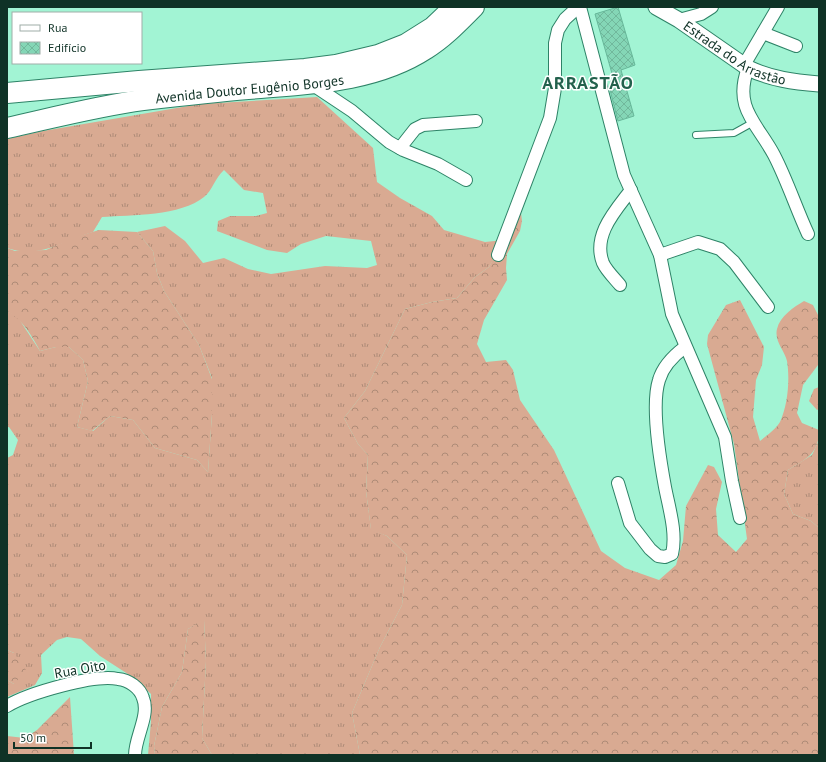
<svg xmlns="http://www.w3.org/2000/svg" width="826" height="762" viewBox="0 0 826 762" font-family="'PT Sans',sans-serif">
  <style>
    .grass { fill: url(#grass-tufts) }
    .forest { fill: url(#forest-crowns) }
    .building { fill: url(#building-cross-hatch); stroke: #67b89a }
    .lines { fill: none; stroke-linecap: round; stroke-linejoin: round }
    .service-casing { stroke: #2e8367; stroke-width: 8 }
    .minor-casing { stroke: #2e8367; stroke-width: 14 }
    .tertiary-casing { stroke: #2e8367; stroke-width: 17 }
    .trunk-casing { stroke: #2e8367; stroke-width: 22 }
    .service { stroke: #fff; stroke-width: 6 }
    .minor { stroke: #fff; stroke-width: 12 }
    .tertiary { stroke: #fff; stroke-width: 15 }
    .trunk { stroke: #fff; stroke-width: 20 }
    .labels { text-anchor: middle; dominant-baseline: central; stroke-width: 3; stroke-linejoin: round; paint-order: stroke }
    .street-label { font-size: 14px; fill: #0f3226; stroke: #fff }
    .district-label { font-size: 18px; font-weight: bold; letter-spacing: 1px; fill: #22614c; stroke: #fff }
  </style>
  <defs>
    <pattern id="grass-tufts" width="24" height="20" patternUnits="userSpaceOnUse"><rect width="24" height="20" fill="#d9aa92"/><path d="M3 7l-1-3M5 7V3M7 7l1-3M15 17l-1-3M17 17v-4M19 17l1-3" fill="none" stroke="#ae8b77"/></pattern>
    <pattern id="forest-crowns" width="20" height="18" patternUnits="userSpaceOnUse"><rect width="20" height="18" fill="#d9aa92"/><path d="M2 6a3 3 0 1 1 6 0M12 15a3 3 0 1 1 6 0" fill="none" stroke="#ae8b77"/></pattern>
    <pattern id="building-cross-hatch" width="8" height="8" patternUnits="userSpaceOnUse"><rect width="8" height="8" fill="#84d6b6"/><path d="M0 0l8 8M0 8l8-8" fill="none" stroke="#71b89c"/></pattern>
  </defs>
  <rect width="100%" height="100%" fill="#a2f4d4"/>
  <g class="grass">
    <path d="M 317,97 L 373,148 L 377,182 L 400,198 L 432,216 L 444,230 L 485,242 L 504,240 L 489,267 L 475,277 L 457,298 L 432,302 L 405,309 L 365,391 L 344,418 L 358,444 L 368,455 L 366,491 L 371,529 L 387,536 L 407,555 L 402,605 L 380,647 L 352,713 L 360,755 L 212,755 L 202,738 L 206,661 L 204,620 L 188,629 L 182,672 L 162,707 L 154,746 L 155,755 L 148,755 L 151,721 L 151,694 L 134,678 L 100,656 L 81,639 L 67,637 L 57,640 L 41,655 L 42,673 L 35,685 L 7,697 L 7,680 L 14,684 L 14,653 L 7,650 L 7,458 L 13,455 L 18,440 L 9,427 L 7,427 L 7,311 L 17,316 L 40,351 L 56,347 L 69,347 L 83,360 L 88,381 L 77,427 L 93,431 L 110,416 L 133,420 L 155,448 L 197,460 L 208,472 L 212,414 L 212,378 L 199,345 L 164,291 L 157,273 L 153,251 L 137,232 L 165,226 L 185,241 L 203,263 L 224,258 L 248,269 L 271,274 L 325,266 L 367,268 L 377,265 L 371,241 L 326,236 L 301,244 L 287,253 L 267,250 L 217,231 L 218,221 L 230,216 L 256,216 L 267,213 L 263,193 L 244,190 L 224,170 C 215,178 212,191 204,197 C 181,216 131,215 102,217 L 93,232 C 64,241 39,259 7,248 L 7,139 L 43,131 L 200,104 Z"/>
    <polygon points="819,387 819,409 817,410 809,401 814,389"/>
    <polygon points="819,440 819,528 811,521 793,514 784,494 788,470 812,455"/>
  </g>
  <g class="forest">
    <path d="M 521,213 L 522,221 L 520,231 L 507,254 L 506,268 L 507,280 L 484,320 L 477,344 L 486,362 L 506,360 L 513,370 L 520,400 L 554,450 L 601,551 L 625,568 L 659,580 L 676,565 L 683,541 L 686,506 L 708,465 L 714,467 L 722,482 L 716,509 L 718,535 L 736,552 L 747,539 L 734,444 L 707,344 L 708,335 L 726,305 L 740,300 L 764,347 L 762,365 L 756,380 L 753,417 L 760,441 C 766,436 776,429 780,422 C 788,405 790,379 787,361 C 785,351 774,341 777,329 C 780,316 794,307 804,301 L 813,305 L 819,317 L 818,365 L 803,385 L 797,413 L 802,423 L 819,430 C 819,454 806,459 788,470 L 784,494 L 793,514 L 811,521 L 819,528 L 819,755 L 360,755 L 352,713 L 380,647 L 402,605 L 407,555 L 387,536 L 371,530 L 366,491 L 368,455 L 358,444 L 344,418 L 365,391 L 405,309 L 432,302 L 457,298 L 475,277 L 489,267 L 513,220 Z"/>
    <path d="M 99,230 L 137,232 L 153,251 L 157,273 L 164,291 L 199,345 L 212,379 L 212,414 L 208,472 L 197,460 L 155,448 L 133,420 L 110,416 L 92,431 L 77,427 L 88,381 L 83,360 L 69,347 L 56,347 L 40,351 C 32,336 23,320 7,311 L 7,248 L 15,251 L 46,250 L 73,238 Z"/>
    <polygon points="204,619 206,661 202,738 212,755 155,755 154,746 162,707 182,672 188,629"/>
    <polygon points="7,650 14,653 26,670 14,684 7,680"/>
    <polygon points="70,697 74,755 7,755 7,736 25,738 37,730"/>
  </g>
  <polygon class="building" points="618,7 635,65 621,70 634,116 618,121 609,86 615,84 595,14"/>
  <g class="lines">
    <g class="service-casing">
      <polyline id="service" points="696,135 734,133 752,123"/>
    </g>
    <g class="minor-casing">
      <g id="minor">
        <polyline points="580,7 624,175 660,255 672,314 725,437 732,481 740,518"/>
        <polyline points="679,20 701,14 712,7"/>
        <polyline points="763,33 796,46"/>
        <polyline points="744,65 778,7"/>
        <path d="M 748,68 C 733,108 757,123 774,155 C 787,180 796,208 808,234"/>
        <polyline points="313,85 352,111 389,142 403,150 438,164 466,180"/>
        <polyline points="400,148 415,129 423,125 476,121"/>
        <polyline points="498,255 550,118 555,88 555,43 558,30 565,19 578,7"/>
        <polyline points="660,255 698,242 720,249 734,262 768,307"/>
        <path d="M 620,285 C 615,279 606,270 603,263 C 592,235 616,210 631,190"/>
        <path d="M 618,483 L 630,523 L 650,549 L 658,556 L 665,557 L 672,554 C 677,533 669,508 665,487 C 660,460 651,405 659,380 C 663,366 673,356 685,347"/>
        <path d="M 7,706 C 29,693 94,674 118,679 C 129,680 140,688 143,698 C 150,715 135,737 135,755"/>
      </g>
    </g>
    <g class="tertiary-casing">
      <g id="tertiary">
        <path id="s1" d="M 656,7 L 679,20 L 748,68 C 771,79 794,82 819,84"/>
      </g>
    </g>
    <g class="trunk-casing">
      <g id="trunk">
        <polyline points="7,93 139,81 305,69 336,65 378,55 406,44 433,27 454,7"/>
        <path id="s2" d="M 7,128 C 52,118 98,106 143,100 C 178,96 213,92 248,89 C 308,84 374,83 426,49 C 444,38 459,22 474,7"/>
      </g>
    </g>
    <use href="#service" class="service"/>
    <use href="#minor" class="minor"/>
    <use href="#tertiary" class="tertiary"/>
    <use href="#trunk" class="trunk"/>
  </g>
  <g class="labels">
    <g class="street-label">
      <text stroke="none"><textPath href="#s1" startOffset="92">Estrada do Arrastão</textPath></text>
      <text stroke="none"><textPath href="#s2" startOffset="246">Avenida Doutor Eugênio Borges</textPath></text>
      <text transform="translate(80 669) rotate(-10)">Rua Oito</text>
    </g>
    <g class="district-label">
      <text x="588" y="82">ARRASTÃO</text>
    </g>
  </g>
  <rect width="826" height="762" fill="none" stroke="#0f3226" stroke-width="16"/>
  <rect x="12" y="12" width="130" height="52" fill="#ffffff" stroke="#9fada8"/>
  <rect x="20" y="25" width="20" height="6" fill="#ffffff" stroke="#9fada8"/>
  <text x="48" y="32" font-size="12" fill="#0f3226">Rua</text>
  <rect x="20" y="42" width="20" height="12" fill="url(#building-cross-hatch)" stroke="#9fada8"/>
  <text x="48" y="52" font-size="12" fill="#0f3226">Edifício</text>
  <path d="M14 742v6h77v-6" fill="none" stroke="#0f3226" stroke-width="2"/>
  <text x="20" y="742" font-size="12" fill="#0f3226" stroke="#ffffff" stroke-width="3" paint-order="stroke">50 m</text>
</svg>
